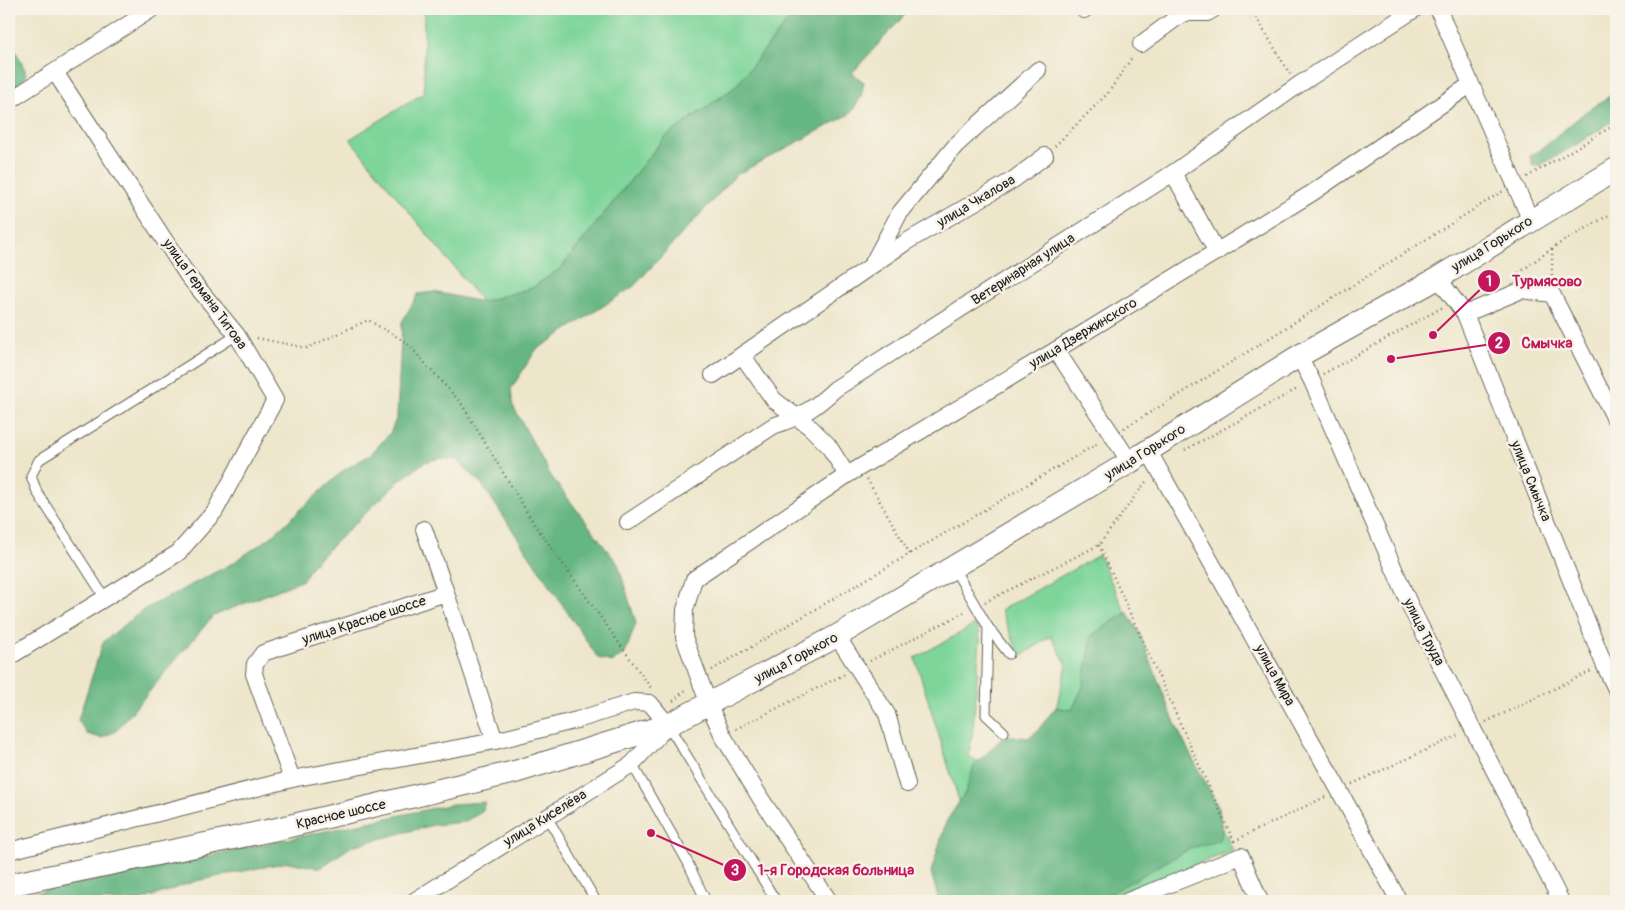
<svg xmlns="http://www.w3.org/2000/svg" width="1625" height="910" viewBox="0 0 1625 910" font-family="Pangolin,sans-serif">
  <style>
    .green { fill: #7ed59a; stroke: #4d785b }
    .forest { fill: #66b682; stroke: #41694f }
    .lines { fill: none; stroke-linecap: round; stroke-linejoin: round }
    .lane-casing { stroke: #666359; stroke-width: 11 }
    .street-casing { stroke: #666359; stroke-width: 18 }
    .secondary-casing { stroke: #666359; stroke-width: 24 }
    .path { stroke: #666359; stroke-width: 2.5; stroke-dasharray: 1 4; stroke-linecap: butt }
    .lane { stroke: #fff; stroke-width: 9 }
    .street { stroke: #fff; stroke-width: 16 }
    .secondary { stroke: #fff; stroke-width: 22 }
    .labels { text-anchor: middle; dominant-baseline: central; stroke-width: 5; stroke-linejoin: round; paint-order: stroke }
    .street-label { font-size: 14px; fill: #1c1c1c; stroke: #f7f3e8 }
    .leader { fill: none; stroke: #c2185b; stroke-width: 2 }
    .callout-dot { fill: #c2185b; stroke: #f7f3e8; stroke-width: 2 }
    .mark-label { font-size: 15px; text-anchor: middle; font-weight: bold; fill: #fff }
    .callout-label { font-size: 15px; text-anchor: middle; font-weight: bold; fill: #c2185b; stroke: #f7f3e8; stroke-width: 5; stroke-linejoin: round; paint-order: stroke }
  </style>
  <rect width="100%" height="100%" fill="#f7f3e8"/>
  <filter id="ink" filterUnits="userSpaceOnUse"><feTurbulence type="fractalNoise" baseFrequency=".02" numOctaves="2"/><feDisplacementMap in="SourceGraphic" scale="10" xChannelSelector="R" yChannelSelector="G"/><feConvolveMatrix kernelMatrix="1 2 1 2 8 2 1 2 1" color-interpolation-filters="sRGB"/></filter>
  <filter id="wash" filterUnits="userSpaceOnUse"><feTurbulence type="fractalNoise" baseFrequency=".0096" numOctaves="4" result="noise"/><feDisplacementMap in="SourceGraphic" scale="20" xChannelSelector="R" yChannelSelector="G"/><feGaussianBlur stdDeviation="1.12" result="paint"/><feColorMatrix in="noise" values="0 0 0 0 0 0 0 0 0 0 0 0 0 0 0 0 0 1.4 0 .05"/><feComposite in="paint" operator="in"/></filter>
  <g filter="url(#wash)">
    <rect width="100%" height="100%" fill="#eee6cb"/>
    <g class="green">
      <polygon points="424,9 801,9 786,23 735,87 664,138 561,268 532,288 482,302 350,139 424,93"/>
      <polygon points="1099,555 1233,851 1095,901 990,901 915,658 978,623 980,640 972,740 968,755 997,777 1050,732 1067,665 1051,636 1020,657 1001,610"/>
    </g>
    <g class="forest">
      <polygon points="801,9 910,9 852,73 864,82 861,97 850,114 736,175 634,286 536,350 511,389 513,406 551,476 618,564 636,623 625,653 612,662 598,658 481,483 457,460 441,458 425,462 399,481 312,565 303,580 213,616 116,731 101,738 87,734 78,720 103,642 143,610 233,563 271,537 344,470 370,455 390,433 397,417 402,322 418,294 434,292 482,302 532,288 561,268 664,138 735,87 786,23"/>
      <polygon points="9,37 25,70 26,77 16,88 9,91"/>
      <polygon points="1616,92 1616,119 1581,142 1541,165 1533,166 1530,156 1539,151 1584,113"/>
      <polygon points="1127,612 1140,634 1177,729 1219,808 1222,834 1218,841 1191,848 1109,894 1091,901 939,901 931,872 946,822 965,793 974,766 1005,735 1028,738 1037,731 1056,707 1072,710 1083,686 1092,635"/>
      <polygon points="485,802 482,812 464,822 433,825 352,846 320,868 288,862 196,881 139,901 9,901 9,898 453,804"/>
    </g>
  </g>
  <g filter="url(#ink)">
    <g class="lines">
      <g class="lane-casing">
        <g id="lane">
          <polyline points="953,567 988,627"/>
          <polyline points="105,598 37,492 31,476 39,460 237,335"/>
          <polyline points="668,725 776,901"/>
          <polyline points="1004,732 986,715 988,627 1009,654"/>
          <polyline points="632,764 687,861 706,901"/>
          <polyline points="547,817 596,901"/>
        </g>
      </g>
      <g class="street-casing">
        <g id="street">
          <polyline points="1438,9 1531,221"/>
          <polyline points="1084,10 1085,9"/>
          <polyline points="1141,44 1183,13 1207,13 1214,9"/>
          <polyline points="9,101 152,9"/>
          <polyline points="1173,173 1217,252"/>
          <polyline points="873,263 899,214 956,145 1038,70"/>
          <polyline points="1438,278 1465,314 1604,664 1616,689"/>
          <polyline points="1465,314 1522,290 1552,294 1616,421"/>
          <polyline points="1056,350 1130,462"/>
          <polyline points="742,355 774,400 810,427 828,445 847,475"/>
          <polyline points="1299,356 1312,381 1412,610 1561,901"/>
          <polyline points="713,375 906,242 1013,180 1045,156"/>
          <polyline points="1148,450 1339,790 1399,901"/>
          <path d="M 628,522 L 773,426 C 800,417 814,409 835,389 L 1173,173 L 1297,86 L 1415,9"/>
          <polyline points="424,529 446,593"/>
          <polyline points="837,636 887,714 907,784"/>
          <polyline points="9,657 178,553 215,511 275,400 237,335 188,276 55,72"/>
          <polyline points="292,779 254,674 255,664 263,653 446,593 495,741"/>
          <polyline points="9,851 292,779 495,741 577,720 634,702 650,703 668,725 632,764 414,901"/>
          <polyline points="829,901 761,799 723,736 709,705 684,637 685,610 694,579 847,475 1056,350 1312,193 1470,85"/>
          <polyline points="1128,901 1241,856 1260,901"/>
        </g>
      </g>
      <g class="secondary-casing">
        <polyline id="secondary" points="9,885 277,829 515,772 668,725 837,636 1130,462 1299,356 1438,278 1616,169"/>
      </g>
      <g class="path">
        <polyline points="1251,9 1290,74"/>
        <polyline points="1055,146 1108,93 1133,56"/>
        <polyline points="1527,177 1616,124"/>
        <polyline points="1515,276 1552,248 1616,211"/>
        <polyline points="1552,280 1552,248"/>
        <polyline points="257,338 307,348 368,320 406,342 461,403 533,522 651,688"/>
        <polyline points="1323,374 1443,307"/>
        <polyline points="1124,428 1171,400 1503,191"/>
        <polyline points="1185,450 1299,388"/>
        <polyline points="867,479 910,554"/>
        <polyline points="1099,545 1234,842"/>
        <polyline points="985,602 1099,545 1148,479"/>
        <polyline points="870,661 967,611"/>
        <polyline points="712,670 1100,442"/>
        <polyline points="673,701 688,688"/>
        <polyline points="1486,722 1591,671"/>
        <polyline points="736,729 845,674"/>
        <polyline points="1352,784 1459,735"/>
        <polyline points="1234,841 1327,796"/>
      </g>
      <use href="#lane" class="lane"/>
      <use href="#street" class="street"/>
      <use href="#secondary" class="secondary"/>
    </g>
  </g>
  <g class="labels">
    <g class="street-label">
      <text transform="translate(976 201) rotate(-31)">улица Чкалова</text>
      <text transform="translate(1492 244) rotate(-32)">улица Горького</text>
      <text transform="translate(1023 269) rotate(-33)">Ветеринарная улица</text>
      <text transform="translate(205 294) rotate(54)">улица Германа Титова</text>
      <text transform="translate(1083 333) rotate(-31)">улица Дзержинского</text>
      <text transform="translate(1145 452) rotate(-32)">улица Горького</text>
      <text transform="translate(1531 481) rotate(68)">улица Смычка</text>
      <text transform="translate(364 620) rotate(-18)">улица Красное шоссе</text>
      <text transform="translate(1424 632) rotate(63)">улица Труда</text>
      <text transform="translate(796 658) rotate(-28)">улица Горького</text>
      <text transform="translate(1275 675) rotate(61)">улица Мира</text>
      <text transform="translate(341 814) rotate(-13)">Красное шоссе</text>
      <text transform="translate(545 818) rotate(-32)">улица Киселёва</text>
    </g>
  </g>
  <path class="leader" d="M1433 335L1489 281M1391 359L1499 343M651 833L735 870"/>
  <g class="callout-dot">
    <circle cx="1433" cy="335" r="5"/>
    <circle cx="1391" cy="359" r="5"/>
    <circle cx="651" cy="833" r="5"/>
    <circle cx="1489" cy="281" r="12"/>
    <circle cx="1499" cy="343" r="12"/>
    <circle cx="735" cy="870" r="12"/>
  </g>
  <g class="mark-label">
    <text x="1489" y="286">1</text>
    <text x="1499" y="348">2</text>
    <text x="735" y="875">3</text>
  </g>
  <g class="callout-label">
    <text x="1547" y="286">Турмясово</text>
    <text x="1547" y="348">Смычка</text>
    <text x="836" y="875">1-я Городская больница</text>
  </g>
  <rect width="1625" height="910" fill="none" stroke="#f7f3e8" stroke-width="30"/>
</svg>
